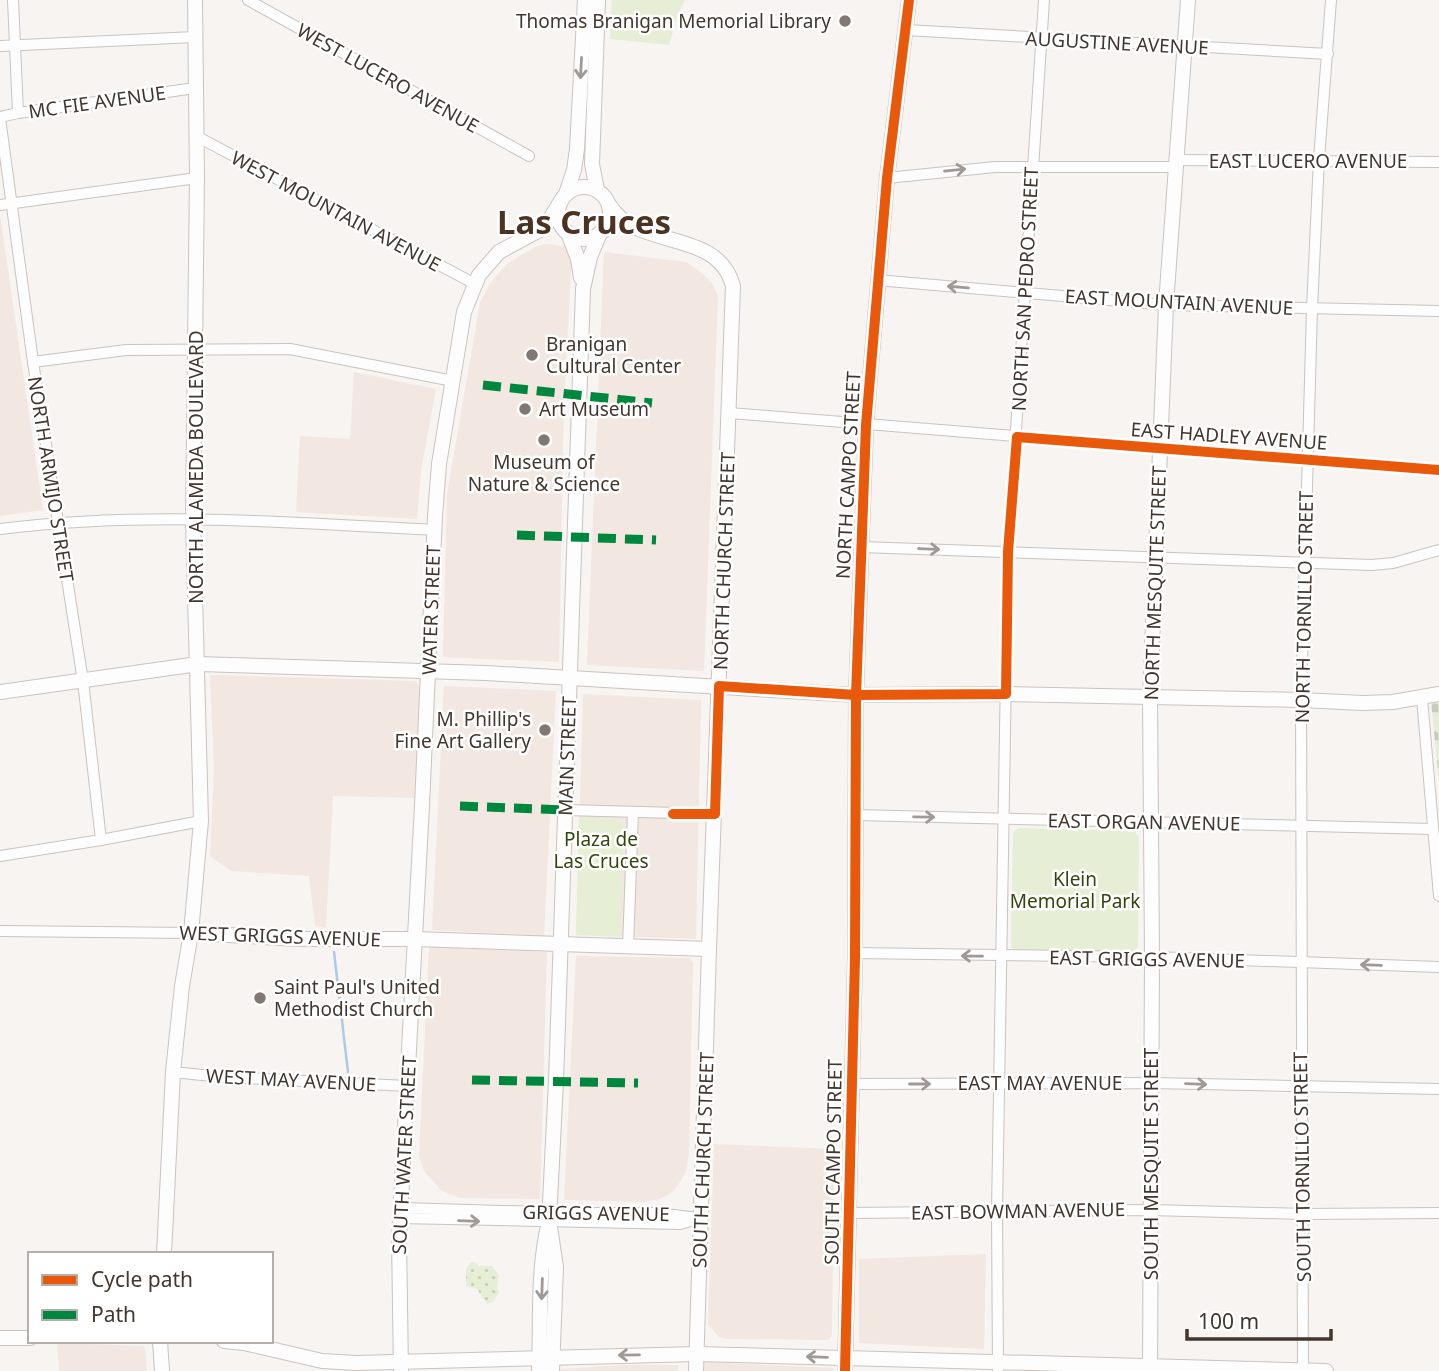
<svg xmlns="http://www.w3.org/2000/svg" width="1439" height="1371" viewBox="0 0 1439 1371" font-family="'Noto Sans',sans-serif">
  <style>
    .built { fill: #f2e7e1 }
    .grass { fill: url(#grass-dots) }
    .cemetery { fill: url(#cemetery-stones) }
    .park { fill: #e7eed6 }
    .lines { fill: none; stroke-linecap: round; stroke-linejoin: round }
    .stream { stroke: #aecae4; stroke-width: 2.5 }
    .street-casing { stroke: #cac3bf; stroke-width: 12 }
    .secondary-casing { stroke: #cac3bf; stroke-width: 16 }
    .street { stroke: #fefdfd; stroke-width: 10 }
    .secondary { stroke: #fefdfd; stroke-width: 14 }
    .quiet { stroke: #00873e; stroke-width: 9; stroke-dasharray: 18 9; stroke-linecap: butt }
    .cycleway-casing { stroke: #fff; stroke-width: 15 }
    .cycleway { stroke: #e8590c; stroke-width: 10 }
    .oneway { stroke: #a09a96 }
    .poi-dot { fill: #827873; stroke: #fff; stroke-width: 2.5 }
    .labels { text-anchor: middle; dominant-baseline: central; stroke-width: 5; stroke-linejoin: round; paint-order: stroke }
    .poi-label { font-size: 19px; fill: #43362e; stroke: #fff; text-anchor: start }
    .street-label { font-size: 19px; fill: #43362e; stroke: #fff }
    .park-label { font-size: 19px; fill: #34450c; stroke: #fff }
    .town-label { font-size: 33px; font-weight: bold; fill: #4c3221; stroke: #fff }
  </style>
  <defs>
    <pattern id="grass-dots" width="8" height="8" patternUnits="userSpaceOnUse" patternTransform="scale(1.75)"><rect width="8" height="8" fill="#e7eed6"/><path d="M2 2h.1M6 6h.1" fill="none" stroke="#c7cdb8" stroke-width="1.8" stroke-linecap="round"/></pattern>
    <pattern id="cemetery-stones" width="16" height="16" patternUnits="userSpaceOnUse" patternTransform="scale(1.75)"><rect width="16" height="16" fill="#e7eed6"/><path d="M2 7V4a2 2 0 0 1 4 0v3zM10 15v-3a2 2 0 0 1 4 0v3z" fill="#c7cdb8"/></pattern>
  </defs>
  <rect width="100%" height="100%" fill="#f7f4f2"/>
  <g class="built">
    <polygon points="0,215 43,510 0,516"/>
    <polygon points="549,244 565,247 572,253 564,401 559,662 443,657 447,494 480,303 490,283 508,263 539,245"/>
    <polygon points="604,252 686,262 702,273 712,283 718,296 704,671 587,665"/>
    <polygon points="354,372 436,389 421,471 417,519 296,512 300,436 350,439"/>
    <polygon points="210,675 415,681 419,686 417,798 333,796 326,928 315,926 309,876 231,871 210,856 214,767"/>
    <polygon points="444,686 556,691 544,936 432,930"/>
    <polygon points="583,694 701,700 696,939 576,935"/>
    <polygon points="429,947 547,952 540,1199 460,1198 442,1191 424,1171 419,1156"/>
    <polygon points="576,956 689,958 693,962 689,1153 686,1171 680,1182 671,1193 660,1199 643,1202 564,1200"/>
    <polygon points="714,1144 834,1149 832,1334 829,1340 726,1339 719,1337 710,1327 708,1323"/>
    <polygon points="986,1254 984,1349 859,1343 859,1259"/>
    <polygon points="57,1343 143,1346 145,1348 147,1371 59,1371"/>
    <polygon points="702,1362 834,1368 833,1371 702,1371"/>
    <polygon points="623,1365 678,1365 678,1371 560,1371 560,1369"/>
  </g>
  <polygon class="grass" points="471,1262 474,1262 479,1266 492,1266 499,1275 497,1288 499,1293 493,1302 487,1304 477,1289 466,1286 466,1270"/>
  <polygon class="cemetery" points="1439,702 1439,781 1431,703"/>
  <g class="park">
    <polygon points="612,0 685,0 677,17 669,45 610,39"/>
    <polygon points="579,817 615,819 624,823 620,937 576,935"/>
    <polygon points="1019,828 1134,831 1139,837 1138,947 1133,952 1014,950 1011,947 1013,832"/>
  </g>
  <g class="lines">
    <polyline class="stream" points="334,952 348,1072"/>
    <g class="street-casing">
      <g id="street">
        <polyline points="13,0 18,113"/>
        <polyline points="248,0 529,156"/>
        <polyline points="906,30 1328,54"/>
        <polyline points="0,46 195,37"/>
        <polyline points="0,117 18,113 195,88"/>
        <polyline points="0,118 33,362 83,681 101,840"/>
        <polyline points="196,136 477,285"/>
        <polyline points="1176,160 1439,162"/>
        <polyline points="887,178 995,167 1176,167"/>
        <polyline points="0,205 197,178"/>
        <polyline points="877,280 1166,305 1439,311"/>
        <polyline points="33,362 126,350 290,349 453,381"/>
        <polyline points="730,413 1439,470"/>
        <path d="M 0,529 C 144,511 290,522 434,530"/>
        <polyline points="861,547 1372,565 1393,563 1439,550"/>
        <polyline points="1422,698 1439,896"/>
        <polyline points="565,810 715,814"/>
        <polyline points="856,815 1433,829"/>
        <polyline points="0,856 101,840 201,821"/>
        <polyline points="0,931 191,933"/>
        <polyline points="628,947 633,812"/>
        <polyline points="855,953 1152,957 1439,967"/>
        <polyline points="173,1072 222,1077 408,1086"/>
        <polyline points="852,1084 1151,1083 1439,1089"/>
        <polyline points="401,1208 575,1213 658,1213 698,1218"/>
        <polyline points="849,1213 1151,1210 1304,1214 1439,1213"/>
        <polyline points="400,1218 680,1224 701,1218"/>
        <polyline points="998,1371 997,1212 1008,552 1044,0"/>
        <polyline points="1303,1371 1301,700 1312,309 1319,159 1331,0"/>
      </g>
    </g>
    <g class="secondary-casing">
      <g id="secondary">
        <circle cx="584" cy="213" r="26"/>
        <polyline points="597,190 592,164 598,0"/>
        <polyline points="566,194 574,170 577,149 585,0"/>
        <path d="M 610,206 C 637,250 718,228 733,286 L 709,949 L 696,1371"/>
        <polyline points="568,233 578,259 581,278"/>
        <polyline points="0,692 198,664 486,673 856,695 1006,694 1301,700 1363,703 1393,702 1439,694"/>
        <polyline points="191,933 299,939 415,939 709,949"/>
        <polyline points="550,1227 556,1267 552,1371"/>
        <polyline points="164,1254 173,1072 182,986 191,933 201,821 193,519 197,178 195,0"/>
        <polyline points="0,1338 30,1338"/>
        <polyline points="160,1341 162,1371"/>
        <polyline points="224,1341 244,1343 322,1361 356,1363 697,1354 1326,1371"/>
        <polyline points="401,1371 399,1238 422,805 435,516 439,464 464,312 479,275 499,252 545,227 561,201"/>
        <path d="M 539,1371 C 541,1322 537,1270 549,1222 L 556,1081 L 583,289 L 590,257 L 600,233"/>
        <polyline points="845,1371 855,958 856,695 866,425 887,178 909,0"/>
        <polyline points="1150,1371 1152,957 1150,696 1166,305 1188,0"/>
      </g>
    </g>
    <use href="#street" class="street"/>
    <use href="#secondary" class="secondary"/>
    <g class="quiet">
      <polyline points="483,385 652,403"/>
      <polyline points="517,535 656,540"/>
      <polyline points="460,806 565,810"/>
      <polyline points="472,1080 638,1083"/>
    </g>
    <g class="cycleway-casing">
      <g id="cycleway">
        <polyline points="673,814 715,814 719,686 856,695 1006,694 1008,552 1017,437 1439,470"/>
        <polyline points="845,1371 855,958 856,695 866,425 887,178 909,0"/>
      </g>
    </g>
    <use href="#cycleway" class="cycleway"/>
  </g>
  <defs><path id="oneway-shaft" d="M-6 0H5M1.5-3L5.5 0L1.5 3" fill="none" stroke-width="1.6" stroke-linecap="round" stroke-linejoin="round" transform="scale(1.75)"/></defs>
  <g class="oneway">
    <use href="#oneway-shaft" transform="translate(581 68) rotate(93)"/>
    <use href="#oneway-shaft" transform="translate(955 170) rotate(-6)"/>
    <use href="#oneway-shaft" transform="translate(958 287) rotate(-175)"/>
    <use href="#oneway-shaft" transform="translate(929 549) rotate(2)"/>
    <use href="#oneway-shaft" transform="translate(924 817) rotate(1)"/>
    <use href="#oneway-shaft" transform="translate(972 956) rotate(-179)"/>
    <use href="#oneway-shaft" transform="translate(1371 965) rotate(-178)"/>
    <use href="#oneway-shaft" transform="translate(920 1084)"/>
    <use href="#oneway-shaft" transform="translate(1196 1084) rotate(2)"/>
    <use href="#oneway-shaft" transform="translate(469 1221) rotate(2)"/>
    <use href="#oneway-shaft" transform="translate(542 1289) rotate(92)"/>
    <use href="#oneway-shaft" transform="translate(629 1355) rotate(179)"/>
    <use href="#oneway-shaft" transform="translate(817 1357) rotate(-178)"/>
  </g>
  <g class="poi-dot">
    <circle cx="845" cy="21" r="7"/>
    <circle cx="532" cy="355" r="7"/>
    <circle cx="525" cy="409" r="7"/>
    <circle cx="544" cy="440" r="7"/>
    <circle cx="545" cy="730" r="7"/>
    <circle cx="260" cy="998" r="7"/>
  </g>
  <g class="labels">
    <g class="poi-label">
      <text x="831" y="21" text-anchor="end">Thomas Branigan Memorial Library</text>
      <text x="546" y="344">Branigan<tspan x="546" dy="22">Cultural Center</tspan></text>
      <text x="539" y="409">Art Museum</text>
      <text x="544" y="462" text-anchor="middle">Museum of<tspan x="544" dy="22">Nature &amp; Science</tspan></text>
      <text x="531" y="719" text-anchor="end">M. Phillip's<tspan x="531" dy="22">Fine Art Gallery</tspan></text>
      <text x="274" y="987">Saint Paul's United<tspan x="274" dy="22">Methodist Church</tspan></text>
    </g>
    <g class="street-label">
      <text transform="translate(1117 43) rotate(3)">AUGUSTINE AVENUE</text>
      <text transform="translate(388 78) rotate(29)">WEST LUCERO AVENUE</text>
      <text transform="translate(97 102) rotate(-8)">MC FIE AVENUE</text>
      <text x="1308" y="161">EAST LUCERO AVENUE</text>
      <text transform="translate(336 211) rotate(28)">WEST MOUNTAIN AVENUE</text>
      <text transform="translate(1025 289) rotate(-87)">NORTH SAN PEDRO STREET</text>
      <text transform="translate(1179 302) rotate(3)">EAST MOUNTAIN AVENUE</text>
      <text transform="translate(1229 436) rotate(4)">EAST HADLEY AVENUE</text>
      <text transform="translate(196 467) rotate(-90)">NORTH ALAMEDA BOULEVARD</text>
      <text transform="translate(848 475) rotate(-87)">NORTH CAMPO STREET</text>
      <text transform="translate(51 479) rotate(81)">NORTH ARMIJO STREET</text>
      <text transform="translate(724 561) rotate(-88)">NORTH CHURCH STREET</text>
      <text transform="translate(1155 583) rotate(-88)">NORTH MESQUITE STREET</text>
      <text transform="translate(1304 607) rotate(-89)">NORTH TORNILLO STREET</text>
      <text transform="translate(431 610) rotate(-88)">WATER STREET</text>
      <text transform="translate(567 756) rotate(-88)">MAIN STREET</text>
      <text transform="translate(1144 822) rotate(1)">EAST ORGAN AVENUE</text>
      <text transform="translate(280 936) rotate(2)">WEST GRIGGS AVENUE</text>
      <text transform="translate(1147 959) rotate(1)">EAST GRIGGS AVENUE</text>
      <text transform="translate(291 1080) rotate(3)">WEST MAY AVENUE</text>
      <text x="1040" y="1083">EAST MAY AVENUE</text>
      <text transform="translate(404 1155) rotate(-87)">SOUTH WATER STREET</text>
      <text transform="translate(703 1160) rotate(-88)">SOUTH CHURCH STREET</text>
      <text transform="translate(833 1162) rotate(-89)">SOUTH CAMPO STREET</text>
      <text transform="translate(1151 1164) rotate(-90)">SOUTH MESQUITE STREET</text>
      <text transform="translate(1302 1167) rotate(-91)">SOUTH TORNILLO STREET</text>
      <text transform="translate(1018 1211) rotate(-1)">EAST BOWMAN AVENUE</text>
      <text transform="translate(596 1213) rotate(1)">GRIGGS AVENUE</text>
    </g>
    <g class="park-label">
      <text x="601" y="839">Plaza de<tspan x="601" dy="22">Las Cruces</tspan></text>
      <text x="1075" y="879">Klein<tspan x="1075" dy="22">Memorial Park</tspan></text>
    </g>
    <g class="town-label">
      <text x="584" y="221">Las Cruces</text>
    </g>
  </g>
  <rect x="28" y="1252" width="245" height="91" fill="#ffffff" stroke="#b4afab" stroke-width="2"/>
  <rect x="42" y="1275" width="35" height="10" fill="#e8590c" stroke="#b4afab" stroke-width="2"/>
  <text x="91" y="1287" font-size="21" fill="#43362e">Cycle path</text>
  <rect x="42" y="1310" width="35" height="10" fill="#00873e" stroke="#b4afab" stroke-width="2"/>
  <text x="91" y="1322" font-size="21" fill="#43362e">Path</text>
  <path d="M1187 1329v10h144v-10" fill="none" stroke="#43362e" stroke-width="3.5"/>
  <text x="1198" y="1329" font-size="21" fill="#43362e" stroke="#ffffff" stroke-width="5" paint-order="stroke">100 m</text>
</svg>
